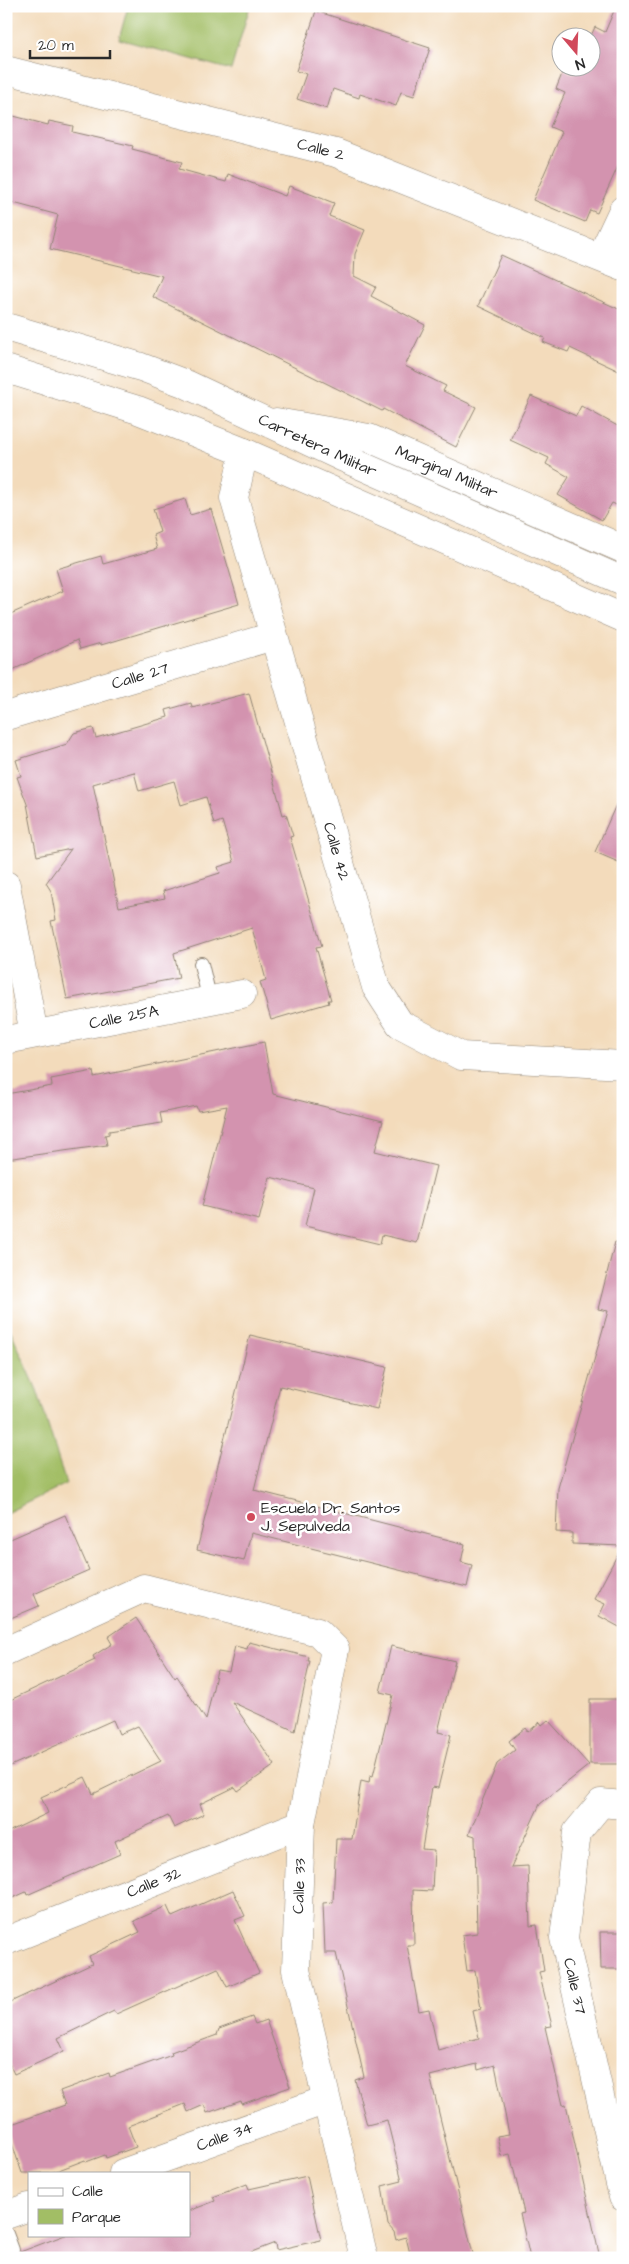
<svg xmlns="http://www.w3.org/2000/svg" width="629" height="2264" viewBox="0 0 629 2264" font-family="'Architects Daughter',sans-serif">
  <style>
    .green { fill: #a2be65; stroke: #667448 }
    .building { fill: #d393af; fill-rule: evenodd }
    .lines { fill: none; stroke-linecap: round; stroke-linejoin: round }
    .service-casing { stroke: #8f8373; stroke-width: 16 }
    .minor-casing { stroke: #8f8373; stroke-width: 29 }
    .primary-casing { stroke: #8f8373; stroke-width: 29 }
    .service { stroke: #fff; stroke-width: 14 }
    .minor { stroke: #fff; stroke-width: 28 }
    .primary { stroke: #fff; stroke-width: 28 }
    .poi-dot { fill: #d1495b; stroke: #fff; stroke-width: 2 }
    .labels { text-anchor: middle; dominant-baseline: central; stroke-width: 5; stroke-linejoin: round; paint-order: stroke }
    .street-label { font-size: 16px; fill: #2b2b2b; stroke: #fff }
    .poi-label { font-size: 16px; fill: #2b2b2b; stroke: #fff; text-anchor: start }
  </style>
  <rect width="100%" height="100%" fill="#fff"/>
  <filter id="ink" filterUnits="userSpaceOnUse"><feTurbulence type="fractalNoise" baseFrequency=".02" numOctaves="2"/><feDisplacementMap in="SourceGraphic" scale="10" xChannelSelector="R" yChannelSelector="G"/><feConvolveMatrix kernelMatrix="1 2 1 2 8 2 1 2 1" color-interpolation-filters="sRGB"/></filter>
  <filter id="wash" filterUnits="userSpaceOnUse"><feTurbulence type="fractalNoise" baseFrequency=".0096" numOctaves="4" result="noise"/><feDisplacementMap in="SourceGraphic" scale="20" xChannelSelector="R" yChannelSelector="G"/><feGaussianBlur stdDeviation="1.12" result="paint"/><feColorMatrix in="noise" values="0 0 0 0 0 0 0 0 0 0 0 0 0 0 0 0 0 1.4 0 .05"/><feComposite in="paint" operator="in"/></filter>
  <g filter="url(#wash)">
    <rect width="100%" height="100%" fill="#f3dbbb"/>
    <g class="green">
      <polygon points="128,6 250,6 231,70 119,39"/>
      <polygon points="6,1320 37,1390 66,1484 6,1513"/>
    </g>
    <g id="blocks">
      <g class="building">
        <polygon points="616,6 623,6 623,155 597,213 590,210 585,222 533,200 562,132 550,127 565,93 556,89 564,69 574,74 577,68 592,68 590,38 595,27 605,32"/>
        <polygon points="316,11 430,48 414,96 401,92 396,106 360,94 359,98 333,89 327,109 297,99 306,74 296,71"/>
        <polygon points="6,114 48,125 49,121 73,126 72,132 133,146 132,149 182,162 179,169 226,182 228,174 285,196 289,186 334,203 329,216 365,230 355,254 354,276 376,287 371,296 425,325 405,366 446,386 443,391 476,407 456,447 383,409 382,411 153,297 162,276 50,249 58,215 6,201"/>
        <polygon points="501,255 623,311 623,373 570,348 568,352 543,342 545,338 478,306"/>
        <polygon points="531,396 576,416 581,406 623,429 623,508 612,503 602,520 558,495 569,477 546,464 549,458 510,440"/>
        <polygon points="185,499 190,515 211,509 239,604 101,645 101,643 80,649 77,640 6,673 6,616 63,591 56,569 101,556 103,564 157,549 153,535 160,532 153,509"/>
        <path d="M 249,693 L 283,815 L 286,814 L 293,836 L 290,837 L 322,946 L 316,947 L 331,1000 L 328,1000 L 329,1003 L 271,1020 L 260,982 L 266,980 L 252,928 L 174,953 L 179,978 L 67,999 L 51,921 L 56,920 L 51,891 L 46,883 L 71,849 L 37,856 L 27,804 L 17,777 L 21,776 L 16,760 L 67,744 L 74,733 L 93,728 L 96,738 L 168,717 L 166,710 L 191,703 L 192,708 ZM 134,772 L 139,791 L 174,781 L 181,805 L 206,797 L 214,824 L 222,821 L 234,862 L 218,867 L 220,873 L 163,891 L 165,898 L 119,907 L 93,784 Z"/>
        <polygon points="623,789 623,864 595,852"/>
        <polygon points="264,1042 273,1094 383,1121 375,1151 436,1166 417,1243 382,1235 380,1244 305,1226 314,1188 270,1177 259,1220 202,1206 227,1106 198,1111 196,1106 160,1113 162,1123 109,1131 109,1134 105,1135 107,1145 6,1159 6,1094 52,1086 51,1079 93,1071 94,1077"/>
        <polygon points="615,1242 623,1243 623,1629 599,1616 605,1604 594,1599 622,1546 572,1544 572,1533 556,1532 558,1488 608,1311 598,1309"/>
        <polygon points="250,1335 387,1367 377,1409 280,1386 254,1490 465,1544 461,1562 472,1565 467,1587 251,1533 244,1561 197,1550"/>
        <polygon points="65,1515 89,1570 34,1594 39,1606 6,1620 6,1541"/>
        <polygon points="136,1618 175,1678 177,1676 206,1720 217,1670 229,1672 235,1646 247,1649 249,1642 309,1657 308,1661 310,1661 295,1731 232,1702 275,1765 238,1791 235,1787 200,1804 204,1814 174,1828 168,1816 115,1841 120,1854 27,1895 26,1892 6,1901 6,1833 48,1813 41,1797 85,1777 93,1794 161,1761 138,1726 119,1734 113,1720 6,1768 6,1702 95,1660 93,1656 112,1644 108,1637"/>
        <polygon points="391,1646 455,1661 438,1732 451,1735 438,1788 432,1787 422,1849 434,1850 432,1891 413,1890 414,1945 407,1945 419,2011 429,2009 438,2050 479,2038 473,2011 481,2009 475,1970 467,1971 462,1935 477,1933 475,1836 469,1834 497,1764 515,1750 509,1741 525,1728 528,1732 540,1722 542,1725 548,1720 589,1765 540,1804 511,1867 528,1866 530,1926 537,1925 544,1971 539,1972 552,2026 545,2027 563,2105 566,2104 600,2258 530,2258 520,2214 524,2213 510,2154 501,2156 497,2136 509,2134 495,2065 478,2070 477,2064 430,2076 474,2258 411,2258 406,2237 396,2240 394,2232 388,2225 382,2186 402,2181 387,2120 367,2125 355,2080 364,2077 336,1953 325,1953 323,1903 333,1902 336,1839 352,1839 361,1781 369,1783 370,1775 373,1776 393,1695 380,1692"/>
        <rect x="590" y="1699" width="33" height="65"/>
        <polygon points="233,1890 245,1916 235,1920 259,1973 227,1987 218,1968 116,2014 114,2011 58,2038 64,2051 14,2074 6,2057 6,2004 92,1964 89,1956 140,1932 134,1921 167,1906 172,1917"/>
        <polygon points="600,1932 623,1932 623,1969 601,1969"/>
        <polygon points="252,2017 255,2024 266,2020 290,2087 242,2104 241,2101 207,2113 204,2105 188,2112 185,2104 128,2126 136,2147 106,2158 105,2155 86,2162 85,2160 51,2173 22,2173 6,2126 65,2105 60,2091 109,2073 110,2077 172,2055 171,2052 217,2035 219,2029"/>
        <polygon points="307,2176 321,2240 276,2250 275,2243 236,2258 16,2258 20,2252 65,2235 189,2235 189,2211 215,2201 213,2197 247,2184 249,2189"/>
      </g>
    </g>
  </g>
  <g filter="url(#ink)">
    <use href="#blocks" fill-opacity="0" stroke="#8f8373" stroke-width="1"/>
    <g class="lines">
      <g class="service-casing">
        <g id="service">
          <polyline points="201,964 210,1001"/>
          <polyline points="6,2234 12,2250"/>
        </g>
      </g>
      <g class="minor-casing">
        <g id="minor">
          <path id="s1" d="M 6,70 L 336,153 L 623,267"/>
          <polyline points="601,257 623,210"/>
          <path id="s2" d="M 276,422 L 369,438 L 623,549"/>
          <path id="s3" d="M 244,452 L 234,498 L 376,987 L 400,1024 L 461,1056 L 623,1065"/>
          <path id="s4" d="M 6,716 L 273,636"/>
          <polyline points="6,885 34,1034"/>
          <path id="s5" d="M 6,1040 L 242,994"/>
          <polyline points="6,1651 144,1588 318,1632 335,1649 301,1824 296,1970 364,2258"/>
          <path id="s6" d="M 623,1805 L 601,1803 L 577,1832 L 564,1938 L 623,2197"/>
          <path id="s7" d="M 6,1941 L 301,1824"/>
          <path id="s8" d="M 123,2173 L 326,2100"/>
          <polyline points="6,2215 29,2207"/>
        </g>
      </g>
      <g class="primary-casing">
        <g id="primary">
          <path id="s9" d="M 6,327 L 141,367 L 186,384 L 344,458 L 623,581"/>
          <polyline points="6,369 138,410 244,452 623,618"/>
        </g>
      </g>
      <use href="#service" class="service"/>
      <use href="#minor" class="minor"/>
      <use href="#primary" class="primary"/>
    </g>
  </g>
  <circle class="poi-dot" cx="251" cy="1517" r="5"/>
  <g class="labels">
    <g class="street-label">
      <text stroke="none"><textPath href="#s1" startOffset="325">Calle 2</textPath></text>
      <text stroke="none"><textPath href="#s9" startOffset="334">Carretera Militar</textPath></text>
      <text stroke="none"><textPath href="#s2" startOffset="179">Marginal Militar</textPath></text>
      <text stroke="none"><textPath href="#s4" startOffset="140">Calle 27</textPath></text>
      <text stroke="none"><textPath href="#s3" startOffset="415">Calle 42</textPath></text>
      <text stroke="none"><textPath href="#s5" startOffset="120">Calle 25A</textPath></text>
      <text stroke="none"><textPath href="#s7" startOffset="159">Calle 32</textPath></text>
      <text transform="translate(299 1886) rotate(-88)">Calle 33</text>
      <text stroke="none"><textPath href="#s6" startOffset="216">Calle 37</textPath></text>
      <text stroke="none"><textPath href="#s8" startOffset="108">Calle 34</textPath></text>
    </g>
    <g class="poi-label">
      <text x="261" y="1508">Escuela Dr. Santos<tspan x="261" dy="18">J. Sepulveda</tspan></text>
    </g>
  </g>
  <rect width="629" height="2264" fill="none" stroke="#fff" stroke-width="25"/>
  <rect x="28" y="2172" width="162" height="65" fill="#ffffff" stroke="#aaaaaa"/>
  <rect x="38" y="2188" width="25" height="8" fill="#ffffff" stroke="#aaaaaa"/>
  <text x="72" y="2196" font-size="15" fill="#2b2b2b">Calle</text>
  <rect x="38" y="2209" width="25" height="15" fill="#a2be65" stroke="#aaaaaa"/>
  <text x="72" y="2222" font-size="15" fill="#2b2b2b">Parque</text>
  <g transform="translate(576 52) rotate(161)"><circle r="24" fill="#ffffff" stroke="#aaaaaa"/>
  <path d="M0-4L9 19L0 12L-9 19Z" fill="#d1495b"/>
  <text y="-8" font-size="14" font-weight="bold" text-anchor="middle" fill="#2b2b2b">N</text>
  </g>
  <path d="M30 50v8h80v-8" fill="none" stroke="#2b2b2b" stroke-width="2.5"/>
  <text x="38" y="50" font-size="15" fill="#2b2b2b" stroke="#ffffff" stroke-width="4" paint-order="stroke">20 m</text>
</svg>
